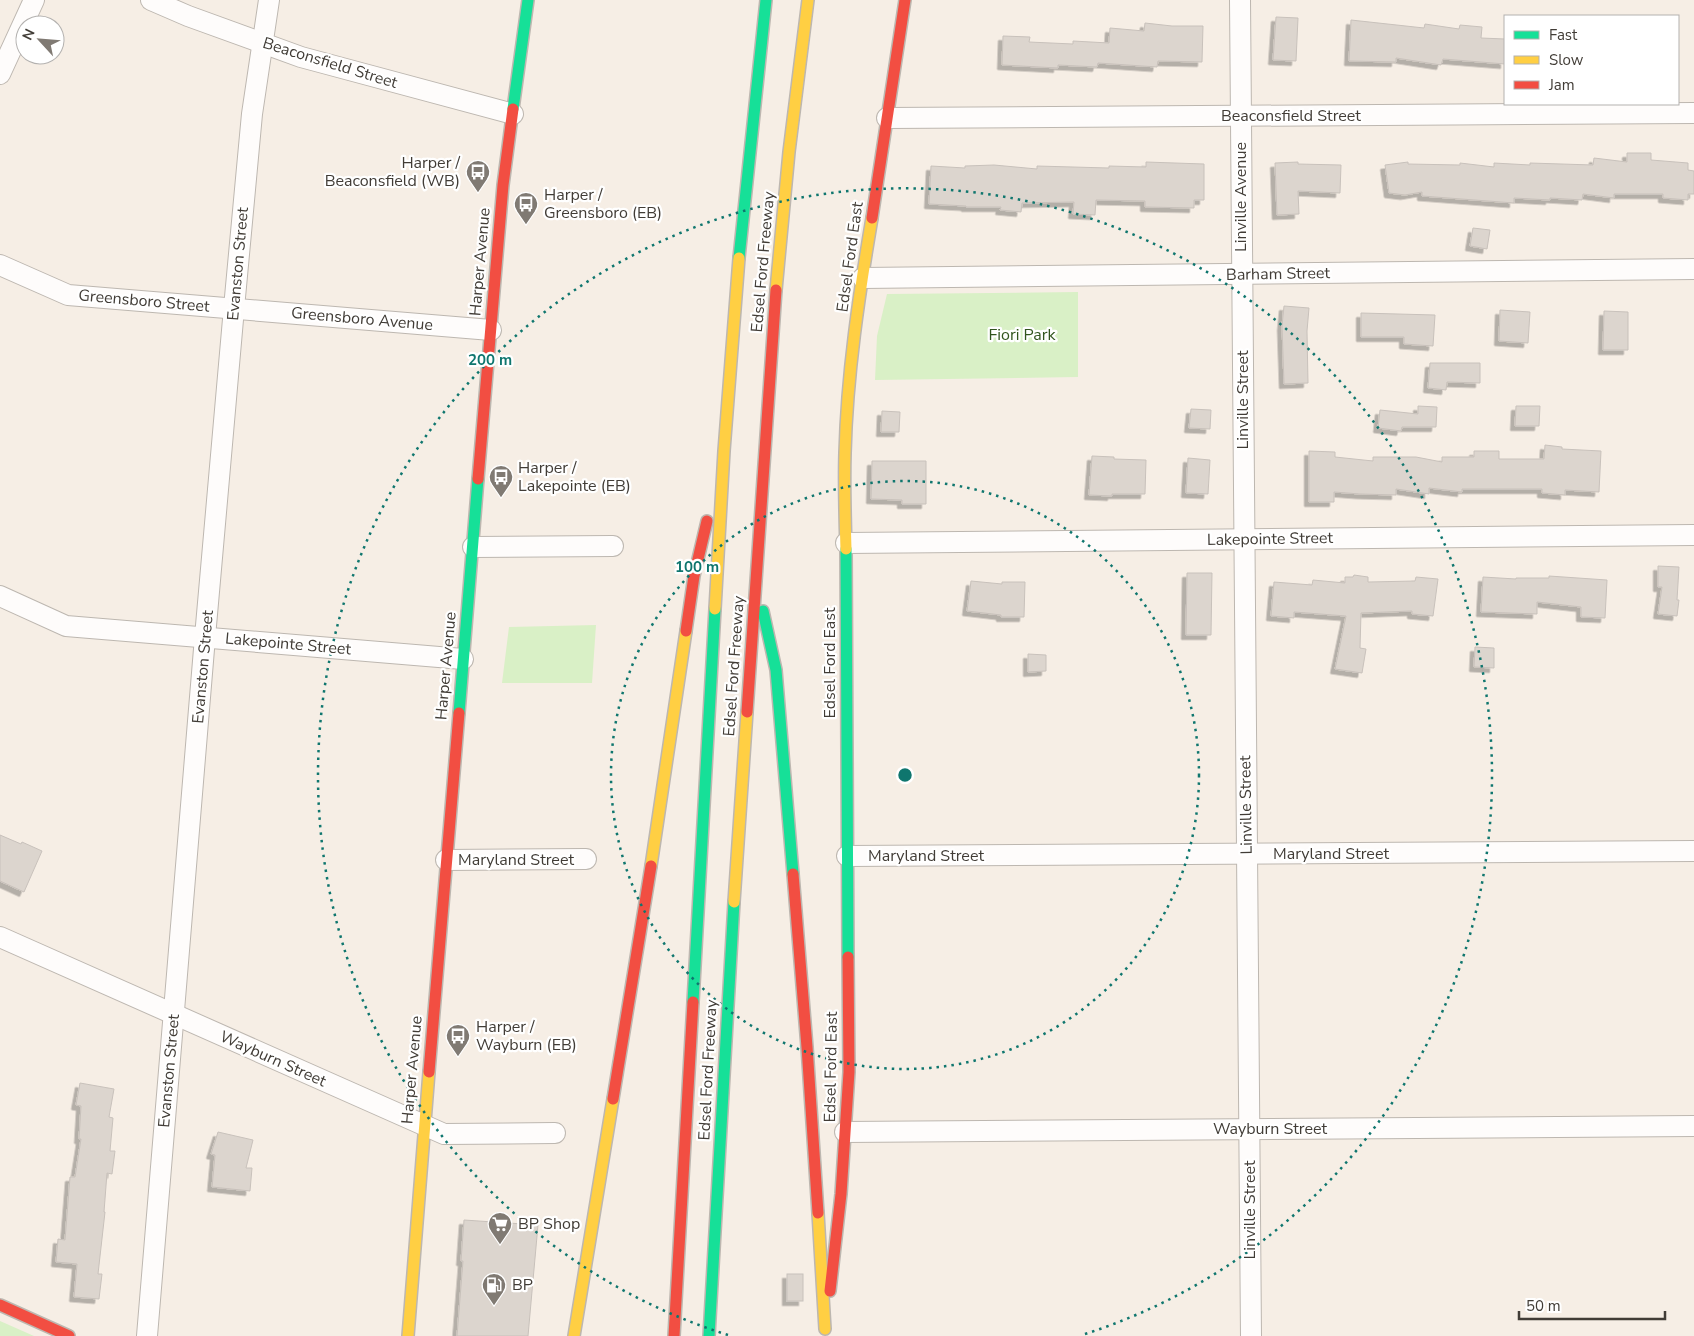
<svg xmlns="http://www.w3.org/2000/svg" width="1694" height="1336" viewBox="0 0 1694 1336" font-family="'Nunito Sans',sans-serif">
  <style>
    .green { fill: #d9f0c6 }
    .building { fill: #dcd5ce; stroke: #c8c1bb; filter: url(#shadow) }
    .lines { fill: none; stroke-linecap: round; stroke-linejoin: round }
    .street-casing { stroke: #bdb7b0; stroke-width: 22 }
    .fast-casing { stroke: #bdb7b0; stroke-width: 14 }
    .slow-casing { stroke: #bdb7b0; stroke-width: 14 }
    .jam-casing { stroke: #bdb7b0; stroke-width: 14 }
    .street { stroke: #fefcfb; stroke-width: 20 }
    .fast { stroke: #16e098; stroke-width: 11 }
    .slow { stroke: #ffcf43; stroke-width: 11 }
    .jam { stroke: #f24e42; stroke-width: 11 }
    .ring { fill: none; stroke: #0f766e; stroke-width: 2.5; stroke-dasharray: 2.5 5 }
    .labels { text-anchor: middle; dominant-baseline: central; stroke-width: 4.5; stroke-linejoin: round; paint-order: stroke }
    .street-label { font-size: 16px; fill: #413c36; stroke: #fff }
    .poi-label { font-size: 16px; fill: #413c36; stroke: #fff; text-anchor: start }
    .park-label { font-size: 16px; fill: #31541d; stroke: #fff }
    .centre { fill: #0f766e; stroke: #fff; stroke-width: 2.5 }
    .ring-label { font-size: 15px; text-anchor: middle; font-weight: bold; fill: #0f766e; stroke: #fff; stroke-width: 4.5; stroke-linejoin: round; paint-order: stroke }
  </style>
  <defs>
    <filter id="shadow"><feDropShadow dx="-4.5" dy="4.5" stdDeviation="0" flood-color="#0004"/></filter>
  </defs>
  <rect width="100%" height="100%" fill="#f6eee5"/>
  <g class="green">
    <polygon points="1078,292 1078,377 875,380 877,336 887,294"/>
    <polygon points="596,625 592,683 502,683 509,627"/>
    <polygon points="0,1321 34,1336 0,1336"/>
  </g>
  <g class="building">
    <polygon points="1276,17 1298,18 1296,61 1273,60"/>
    <polygon points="1351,20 1424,28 1425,24 1459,29 1460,25 1482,27 1481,38 1505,39 1505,64 1443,59 1441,65 1396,58 1396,62 1349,61"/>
    <polygon points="1145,23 1172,26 1203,26 1202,62 1158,61 1157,67 1098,63 1097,67 1058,65 1058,68 1002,65 1003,36 1030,37 1029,42 1073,44 1073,41 1109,43 1110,28 1144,31"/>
    <polygon points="1627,153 1651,153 1651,160 1688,163 1688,170 1694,171 1694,194 1688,194 1688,200 1663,198 1663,194 1614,194 1614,198 1583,194 1582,200 1550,198 1550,200 1514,198 1514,203 1422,196 1422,192 1405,195 1389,193 1385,165 1408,162 1408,164 1460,165 1460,163 1494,167 1494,163 1530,165 1530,163 1593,165 1594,158 1627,162"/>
    <polygon points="1146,162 1204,164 1204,200 1194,200 1194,208 1145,207 1145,201 1096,200 1095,215 1073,214 1074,202 1022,203 1021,212 1000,210 1001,207 966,207 966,206 929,204 931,166 965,168 965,166 994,165 1037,169 1037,166 1109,168 1109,166 1146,167"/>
    <polygon points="1298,162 1298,164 1341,165 1340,193 1298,191 1299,214 1277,215 1275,163"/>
    <polygon points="1473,228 1490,230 1487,249 1470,246"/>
    <polygon points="1284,306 1309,308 1307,331 1308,383 1284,384 1282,326"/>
    <polygon points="1500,310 1530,312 1528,343 1499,341"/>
    <polygon points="1604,311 1628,312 1628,350 1603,350"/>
    <polygon points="1361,313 1435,315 1433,346 1404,344 1404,337 1361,337"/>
    <polygon points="1430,363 1480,363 1480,383 1447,382 1446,390 1428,388"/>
    <polygon points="1418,406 1437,407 1436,427 1402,427 1401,431 1378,428 1380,410 1418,414"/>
    <polygon points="1516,406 1540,406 1539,426 1515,426"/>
    <polygon points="1191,409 1211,410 1210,429 1189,428"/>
    <polygon points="882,411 900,412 899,432 881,432"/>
    <polygon points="1545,445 1562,447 1562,449 1601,451 1599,492 1565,490 1565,495 1542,493 1542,489 1462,489 1462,492 1429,488 1429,494 1396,489 1396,495 1360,494 1334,492 1334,502 1309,502 1309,451 1335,452 1335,457 1373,461 1373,457 1416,457 1442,462 1442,457 1474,457 1474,451 1499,451 1499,459 1544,459"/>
    <polygon points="1092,456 1114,457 1114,459 1146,460 1145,494 1112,494 1112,496 1089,495"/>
    <polygon points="1188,458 1210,460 1208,494 1186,493"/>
    <polygon points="872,461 926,461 926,504 902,504 902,500 871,499"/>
    <polygon points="1658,566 1679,567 1677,600 1679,600 1677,616 1658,614 1662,587 1658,587"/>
    <polygon points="1187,573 1212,573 1211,635 1186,635"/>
    <polygon points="1354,575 1368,577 1368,582 1415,581 1416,577 1438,579 1433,616 1412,614 1412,611 1361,613 1360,648 1366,649 1362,673 1335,669 1346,616 1294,612 1294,618 1271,616 1274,582 1312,585 1313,580 1345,583 1345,577 1353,577"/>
    <polygon points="1549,576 1607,580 1605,618 1581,617 1581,607 1537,602 1537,614 1481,612 1483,577 1516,579 1516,578 1549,578"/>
    <polygon points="971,581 1002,584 1002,582 1025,582 1024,617 1001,617 1001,615 967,611"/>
    <polygon points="1475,647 1494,648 1494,668 1474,667"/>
    <polygon points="1028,654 1046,655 1046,671 1028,672"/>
    <polygon points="0,835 21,844 22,842 42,851 24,892 0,881"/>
    <polygon points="80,1083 114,1089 109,1117 113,1118 110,1151 115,1151 112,1174 107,1173 104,1212 105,1212 98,1274 102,1274 99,1299 74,1297 77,1264 56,1262 58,1239 65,1240 70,1177 75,1177 81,1139 79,1139 81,1106 76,1105"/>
    <polygon points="218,1132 253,1140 246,1168 252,1168 250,1191 212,1187 215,1155 211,1154"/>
    <polygon points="464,1220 538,1225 528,1336 457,1336 463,1261 461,1261"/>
    <rect x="787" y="1274" width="16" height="27"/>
  </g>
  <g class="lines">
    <g class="street-casing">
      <g id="street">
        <polyline points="151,0 188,16 301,57 513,114"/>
        <polyline points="1240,0 1251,1336"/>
        <polyline points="0,74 34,0"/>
        <polyline points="887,118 1694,113"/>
        <polyline points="0,265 68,295 491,330"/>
        <polyline points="863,278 1694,269"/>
        <polyline points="846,543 1694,535"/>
        <polyline points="473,547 613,546"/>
        <polyline points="0,596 66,626 463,659"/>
        <polyline points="847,856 1694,851"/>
        <polyline points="446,860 586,859"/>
        <polyline points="0,937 444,1134 555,1133"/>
        <polyline points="845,1132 1694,1126"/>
        <polyline points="147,1336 205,637 234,308 252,114 269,0"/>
      </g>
    </g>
    <g class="fast-casing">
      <g id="fast">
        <polyline points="513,109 528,0"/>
        <polyline points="739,258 766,0"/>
        <polyline points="846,549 848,957"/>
        <polyline points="763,611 776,670 793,874"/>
        <polyline points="459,713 478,479"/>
        <polyline points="693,1002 715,609"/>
        <polyline points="709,1336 734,902"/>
      </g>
    </g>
    <g class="slow-casing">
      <g id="slow">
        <polyline points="776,290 789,152 808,0"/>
        <path d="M 846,549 C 845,517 844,485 845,453 C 847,374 859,295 872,218"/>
        <polyline points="715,609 724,451 739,258"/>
        <polyline points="651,866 686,631"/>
        <polyline points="734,902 747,712"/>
        <polyline points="818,1213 825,1329"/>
        <polyline points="408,1336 429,1072"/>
        <polyline points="574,1336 613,1099"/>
      </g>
    </g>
    <g class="jam-casing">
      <g id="jam">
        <polyline points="872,218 905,0"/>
        <polyline points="478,479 503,185 513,109"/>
        <polyline points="686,631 694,576 707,521"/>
        <polyline points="747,712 776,290"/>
        <polyline points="793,874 807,1047 818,1213"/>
        <polyline points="429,1072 459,713"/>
        <polyline points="613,1099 651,866"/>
        <polyline points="830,1291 841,1194 849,1072 848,957"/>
        <polyline points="0,1305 69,1336"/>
        <polyline points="674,1336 693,1002"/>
      </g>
    </g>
    <use href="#street" class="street"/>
    <use href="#fast" class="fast"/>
    <use href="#slow" class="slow"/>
    <use href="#jam" class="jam"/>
  </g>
  <g class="ring">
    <circle cx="905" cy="775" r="294"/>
    <path d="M728 1335A587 587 0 1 1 1082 1335"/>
  </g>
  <defs>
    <g id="bus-pin" transform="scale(1.25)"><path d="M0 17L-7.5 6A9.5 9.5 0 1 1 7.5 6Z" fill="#807a73" stroke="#fff"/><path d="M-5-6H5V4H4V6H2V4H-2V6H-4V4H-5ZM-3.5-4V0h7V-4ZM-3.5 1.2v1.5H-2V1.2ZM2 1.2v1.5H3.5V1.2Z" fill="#fff"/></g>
    <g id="supermarket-pin" transform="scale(1.25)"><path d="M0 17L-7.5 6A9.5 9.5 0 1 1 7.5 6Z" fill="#807a73" stroke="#fff"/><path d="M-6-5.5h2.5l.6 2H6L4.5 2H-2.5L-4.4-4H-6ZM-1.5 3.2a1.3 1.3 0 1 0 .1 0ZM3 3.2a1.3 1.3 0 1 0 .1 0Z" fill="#fff"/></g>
    <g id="fuel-pin" transform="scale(1.25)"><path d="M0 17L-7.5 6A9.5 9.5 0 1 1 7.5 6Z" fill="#807a73" stroke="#fff"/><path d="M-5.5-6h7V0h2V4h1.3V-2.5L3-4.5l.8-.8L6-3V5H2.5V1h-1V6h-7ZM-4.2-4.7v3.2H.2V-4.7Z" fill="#fff"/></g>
  </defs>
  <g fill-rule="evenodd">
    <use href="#bus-pin" x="478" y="172"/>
    <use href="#bus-pin" x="526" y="204"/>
    <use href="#bus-pin" x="501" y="477"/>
    <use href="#bus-pin" x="458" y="1036"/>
    <use href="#supermarket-pin" x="500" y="1224"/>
    <use href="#fuel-pin" x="494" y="1285"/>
  </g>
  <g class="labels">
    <g class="street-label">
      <text transform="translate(330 63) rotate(17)">Beaconsfield Street</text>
      <text x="1291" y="116">Beaconsfield Street</text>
      <text transform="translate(1241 197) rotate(-90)">Linville Avenue</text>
      <text transform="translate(850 257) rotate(-82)">Edsel Ford East</text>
      <text transform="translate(480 262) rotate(-85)">Harper Avenue</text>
      <text transform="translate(763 262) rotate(-85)">Edsel Ford Freeway</text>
      <text transform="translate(238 264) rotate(-85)">Evanston Street</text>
      <text transform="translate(1278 274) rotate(-1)">Barham Street</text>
      <text transform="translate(144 301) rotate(5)">Greensboro Street</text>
      <text transform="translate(362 319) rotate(5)">Greensboro Avenue</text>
      <text transform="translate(1243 400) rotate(-90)">Linville Street</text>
      <text transform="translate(1270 539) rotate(-1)">Lakepointe Street</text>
      <text transform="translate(288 644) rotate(5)">Lakepointe Street</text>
      <text transform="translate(830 663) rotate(-90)">Edsel Ford East</text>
      <text transform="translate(446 666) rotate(-85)">Harper Avenue</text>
      <text transform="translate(734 666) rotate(-86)">Edsel Ford Freeway</text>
      <text transform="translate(203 667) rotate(-85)">Evanston Street</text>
      <text transform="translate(1246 805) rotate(-91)">Linville Street</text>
      <text x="1331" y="854">Maryland Street</text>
      <text x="926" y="856">Maryland Street</text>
      <text x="516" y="860">Maryland Street</text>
      <text transform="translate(273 1059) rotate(24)">Wayburn Street</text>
      <text transform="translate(831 1067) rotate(-89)">Edsel Ford East</text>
      <text transform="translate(412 1070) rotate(-85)">Harper Avenue</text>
      <text transform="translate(708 1070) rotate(-87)">Edsel Ford Freeway</text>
      <text transform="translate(169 1071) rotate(-85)">Evanston Street</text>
      <text x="1270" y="1129">Wayburn Street</text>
      <text transform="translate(1250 1210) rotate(-90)">Linville Street</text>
    </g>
    <g class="poi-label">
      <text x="460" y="163" text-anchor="end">Harper /<tspan x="460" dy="18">Beaconsfield (WB)</tspan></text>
      <text x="544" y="195">Harper /<tspan x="544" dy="18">Greensboro (EB)</tspan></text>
      <text x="518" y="468">Harper /<tspan x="518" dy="18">Lakepointe (EB)</tspan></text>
      <text x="476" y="1027">Harper /<tspan x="476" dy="18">Wayburn (EB)</tspan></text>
      <text x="518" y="1224">BP Shop</text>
      <text x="512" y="1285">BP</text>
    </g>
    <g class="park-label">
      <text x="1022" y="335">Fiori Park</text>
    </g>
  </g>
  <circle cx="905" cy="775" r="8" class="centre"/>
  <g class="ring-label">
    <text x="490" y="365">200 m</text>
    <text x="697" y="572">100 m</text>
  </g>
  <rect x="1504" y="15" width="175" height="90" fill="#ffffff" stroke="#b3b1af"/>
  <rect x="1514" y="31" width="25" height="8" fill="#16e098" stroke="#b3b1af"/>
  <text x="1549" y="40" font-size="15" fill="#413c36">Fast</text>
  <rect x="1514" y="56" width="25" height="8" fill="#ffcf43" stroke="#b3b1af"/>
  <text x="1549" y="65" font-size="15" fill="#413c36">Slow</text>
  <rect x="1514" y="81" width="25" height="8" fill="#f24e42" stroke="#b3b1af"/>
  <text x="1549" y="90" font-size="15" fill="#413c36">Jam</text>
  <g transform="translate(40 40) rotate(296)"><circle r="24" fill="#ffffff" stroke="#b3b1af"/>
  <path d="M0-4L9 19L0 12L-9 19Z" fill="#807a73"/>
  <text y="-8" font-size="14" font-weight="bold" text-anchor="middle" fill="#413c36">N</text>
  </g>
  <path d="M1519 1311v8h146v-8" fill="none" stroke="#413c36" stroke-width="2.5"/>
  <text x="1526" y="1311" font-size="15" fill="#413c36" stroke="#ffffff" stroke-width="4" paint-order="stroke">50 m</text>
</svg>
